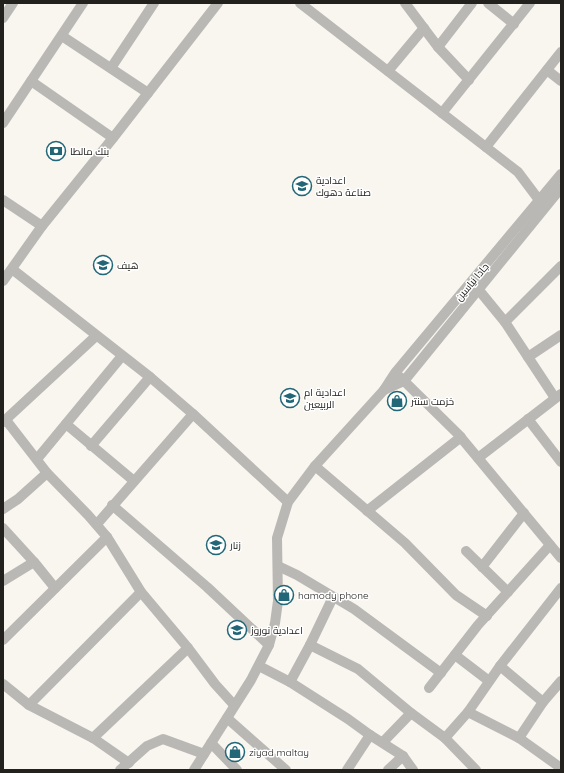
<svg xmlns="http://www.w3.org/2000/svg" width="564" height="773" viewBox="0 0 564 773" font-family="Quicksand,Cairo,sans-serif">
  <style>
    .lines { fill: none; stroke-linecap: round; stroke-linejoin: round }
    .minor { stroke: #bab8b5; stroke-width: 10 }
    .labels { text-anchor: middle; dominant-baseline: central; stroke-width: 3; stroke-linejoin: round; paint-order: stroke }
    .poi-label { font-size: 10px; fill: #22211e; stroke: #fff; text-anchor: start }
    .street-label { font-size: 10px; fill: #22211e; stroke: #fff }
  </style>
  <rect width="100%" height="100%" fill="#f9f5ef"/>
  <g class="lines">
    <g class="minor">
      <polyline points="300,3 518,172 539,200"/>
      <polyline points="405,3 438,47 469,80"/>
      <polyline points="488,3 514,24"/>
      <polyline points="3,18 13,3"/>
      <polyline points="62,36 148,93"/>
      <polyline points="438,47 472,3"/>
      <polyline points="111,68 154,3"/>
      <polyline points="547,70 561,81"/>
      <polyline points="388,71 424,28"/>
      <polyline points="31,81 113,138"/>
      <polyline points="442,113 530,3"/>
      <polyline points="3,123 83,3"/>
      <polyline points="486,147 561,52"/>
      <polyline points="3,200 42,226"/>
      <polyline points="12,269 150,377 193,414 288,502"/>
      <polyline points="3,281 42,226 113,138 218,3"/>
      <polyline points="478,289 505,322 555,398"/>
      <polyline points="505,322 561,266"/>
      <polyline points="528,357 561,335"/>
      <polyline points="400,377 458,434 561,558"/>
      <polyline points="384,390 395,373 561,174"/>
      <polyline points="528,419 561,462"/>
      <polyline points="6,420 47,473 88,515 107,537 141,592 188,648 215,684 234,705"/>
      <polyline points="3,422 96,336"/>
      <polyline points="66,424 134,481"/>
      <polyline points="91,446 150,377"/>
      <polyline points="478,458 561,394"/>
      <polyline points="37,459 122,356"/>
      <polyline points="315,466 405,543 456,595 487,616"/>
      <polyline points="112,505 207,587 269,645"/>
      <polyline points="3,509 18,499 47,473"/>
      <polyline points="367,511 461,437"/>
      <polyline points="97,524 193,414"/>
      <polyline points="3,528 34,562 55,588"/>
      <polyline points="466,551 508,592"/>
      <polyline points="278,566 297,575 354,609 441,673"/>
      <polyline points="482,567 524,513"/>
      <polyline points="3,581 34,562"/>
      <polyline points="3,640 107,537"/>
      <polyline points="310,645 358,669 411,713 445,738 476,770"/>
      <polyline points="455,655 489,681"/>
      <polyline points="259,666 290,682 348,719 370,735 403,756 413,770"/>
      <polyline points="500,666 543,702"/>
      <polyline points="290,682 310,645 333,597"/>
      <polyline points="3,684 29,705 93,738 129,763"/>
      <polyline points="429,688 478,625 550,545"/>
      <polyline points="29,705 141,592"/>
      <polyline points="468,712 519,738 561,768"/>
      <polyline points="227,718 286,770"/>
      <polyline points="93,738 188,648"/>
      <polyline points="445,738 468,712 500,666 561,588"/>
      <polyline points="519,738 543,702 561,681"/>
      <polyline points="383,742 411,713"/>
      <polyline points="211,743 237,770"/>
      <polyline points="120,770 147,746 163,739 204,754"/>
      <polyline points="194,770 251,680 269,645 275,623 278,601 277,538 288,502 315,466 384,390 404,381 561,188"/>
      <polyline points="347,770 370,735"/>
      <polyline points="388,770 403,756"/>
    </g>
  </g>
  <defs>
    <g id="bank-ring" transform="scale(1)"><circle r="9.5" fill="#fff" stroke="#216777" stroke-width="1.5"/><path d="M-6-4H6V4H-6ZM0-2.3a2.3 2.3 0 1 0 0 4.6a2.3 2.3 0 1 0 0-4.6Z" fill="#216777"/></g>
    <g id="school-ring" transform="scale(1)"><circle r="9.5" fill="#fff" stroke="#216777" stroke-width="1.5"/><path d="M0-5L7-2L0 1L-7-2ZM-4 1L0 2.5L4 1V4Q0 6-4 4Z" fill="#216777"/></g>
    <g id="shop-ring" transform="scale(1)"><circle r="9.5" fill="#fff" stroke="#216777" stroke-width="1.5"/><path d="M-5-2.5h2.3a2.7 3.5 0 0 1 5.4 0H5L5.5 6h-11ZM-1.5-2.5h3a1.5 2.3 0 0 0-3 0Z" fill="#216777"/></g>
  </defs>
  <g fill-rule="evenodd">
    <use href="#bank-ring" x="56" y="151"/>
    <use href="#school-ring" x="302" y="186"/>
    <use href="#school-ring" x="103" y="265"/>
    <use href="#school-ring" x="290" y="398"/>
    <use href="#shop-ring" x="397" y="401"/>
    <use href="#school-ring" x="216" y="545"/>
    <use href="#shop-ring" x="284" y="595"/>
    <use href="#school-ring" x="237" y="630"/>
    <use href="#shop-ring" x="235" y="752"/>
  </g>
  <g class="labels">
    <g class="poi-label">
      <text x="70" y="151">بنك مالطا</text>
      <text x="316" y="180">اعدادية<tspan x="316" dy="12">صناعة دهوك</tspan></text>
      <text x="117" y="265">هَيف</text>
      <text x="304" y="392">اعدادية ام<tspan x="304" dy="12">الربيعين</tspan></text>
      <text x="411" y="401">خزمت سنتر</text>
      <text x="230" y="545">زنار</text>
      <text x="298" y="595">hamody phone</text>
      <text x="251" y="630">اعدادية نوروز</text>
      <text x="249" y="752">ziyad maltay</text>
    </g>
    <g class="street-label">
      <text transform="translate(472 282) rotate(-50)">جادا نیاسین</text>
    </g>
  </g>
  <rect width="564" height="773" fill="none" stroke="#22211e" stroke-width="8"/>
</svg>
